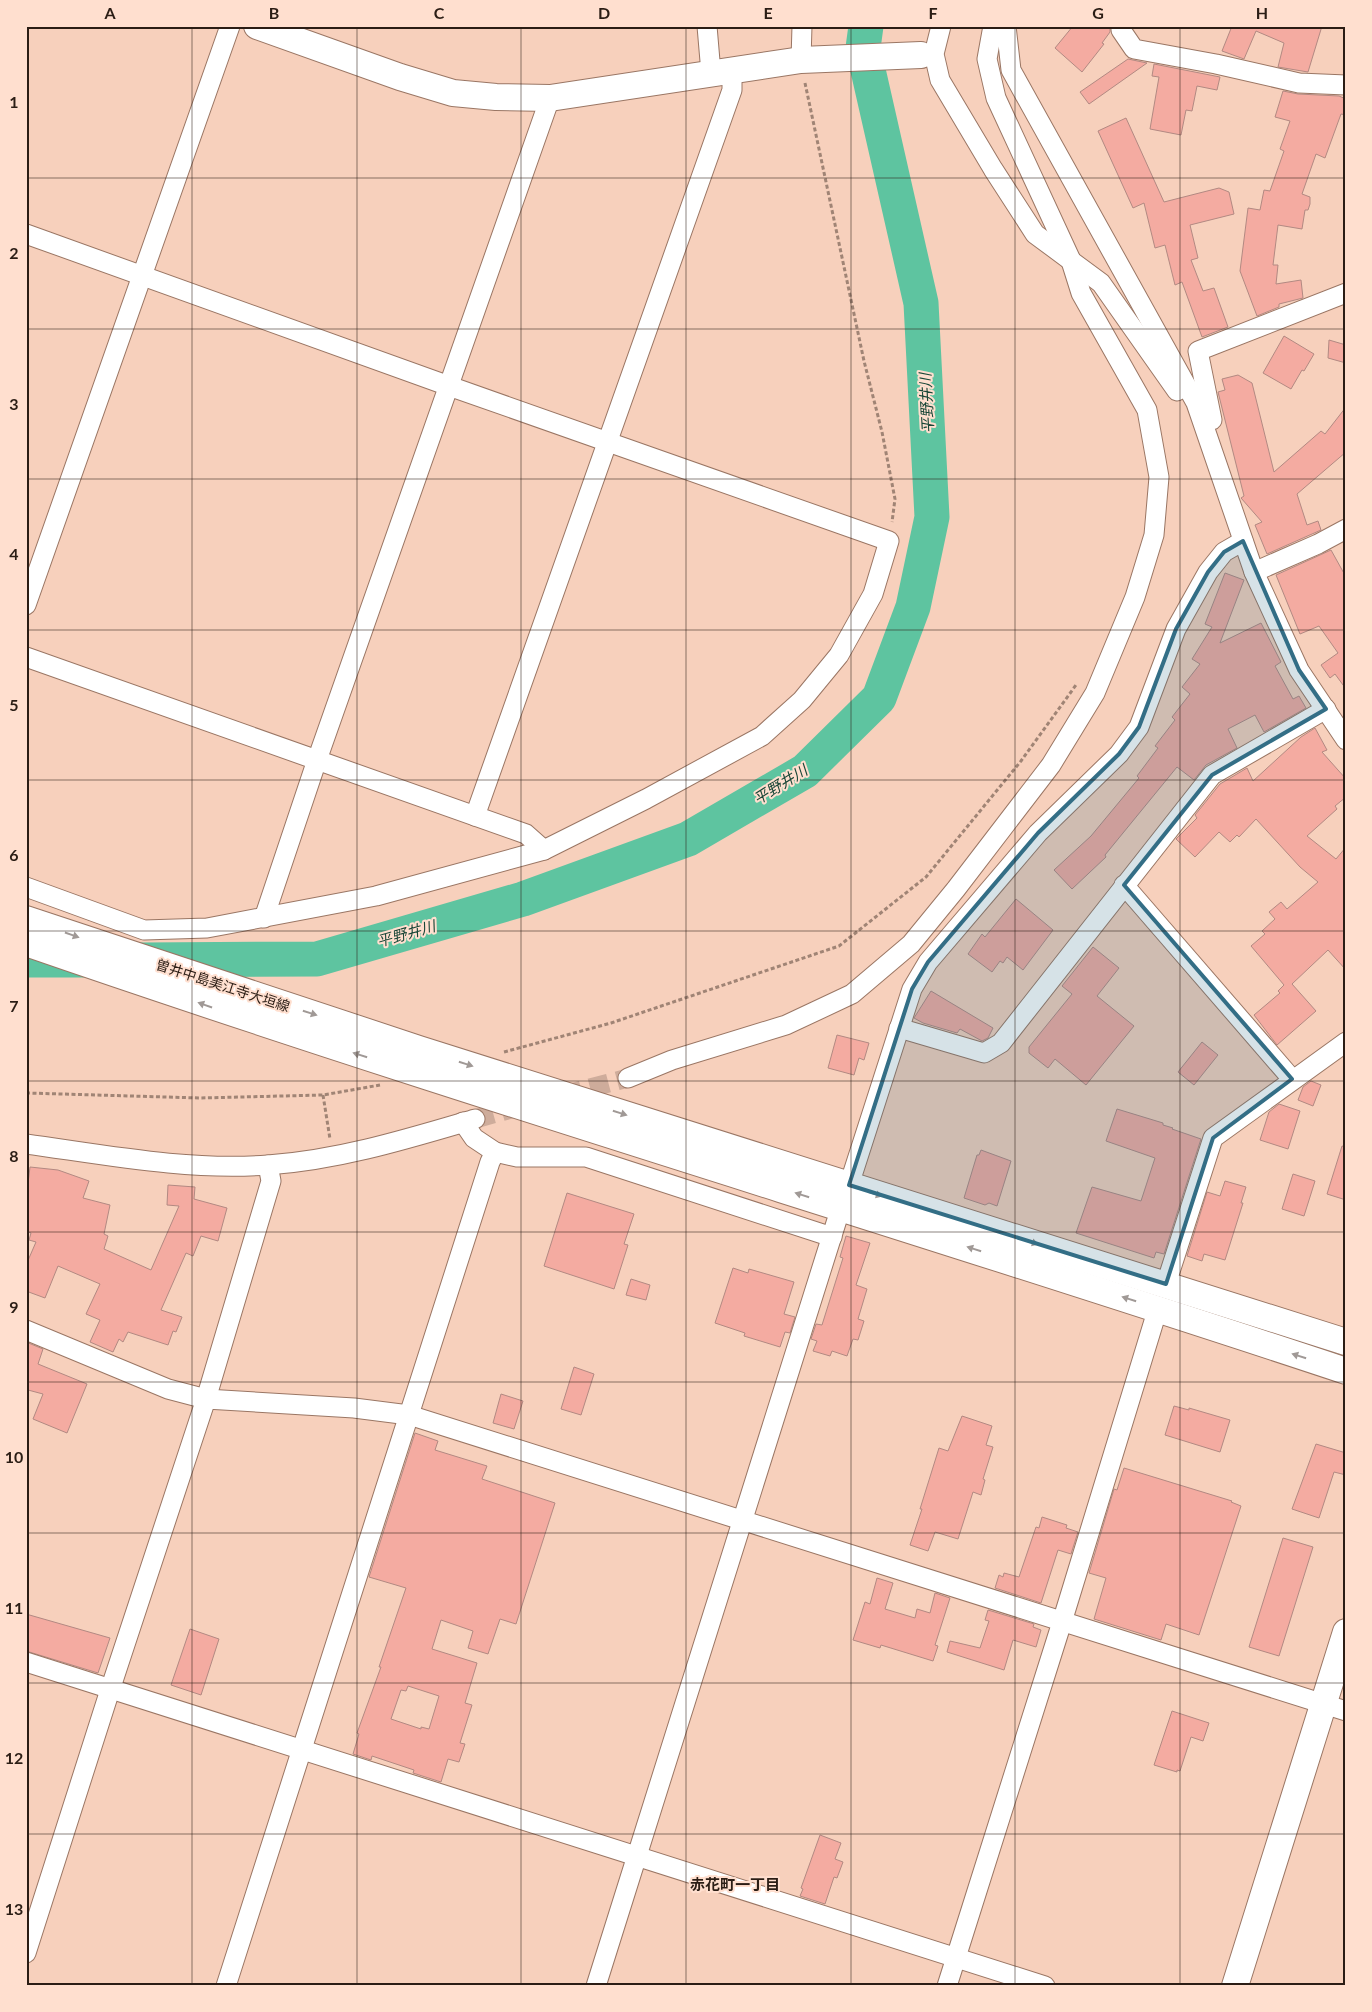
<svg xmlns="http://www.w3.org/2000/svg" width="1372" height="2012" viewBox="0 0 1372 2012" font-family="Lato,'Noto Sans JP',sans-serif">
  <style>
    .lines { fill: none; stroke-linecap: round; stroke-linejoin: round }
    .river { stroke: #5ec4a0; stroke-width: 35 }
    .building { fill: #f4aba1; stroke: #b28982; fill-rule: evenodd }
    .street-tunnel { stroke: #ceac9b; stroke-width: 19; stroke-dasharray: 19 9; stroke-linecap: butt }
    .street-casing { stroke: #9a7664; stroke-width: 21 }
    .secondary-casing { stroke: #9a7664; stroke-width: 28 }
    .path { stroke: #a08475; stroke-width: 3; stroke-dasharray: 4 2.5; stroke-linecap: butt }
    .street { stroke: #fff; stroke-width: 19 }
    .secondary { stroke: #fff; stroke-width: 26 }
    .oneway { fill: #a09996 }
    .marked { fill: #336e86; fill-opacity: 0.2; stroke: #336e86; stroke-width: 4; stroke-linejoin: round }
    .grid { fill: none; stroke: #2b1d15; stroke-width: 1; stroke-opacity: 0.55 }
    .labels { text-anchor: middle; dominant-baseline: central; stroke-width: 4; stroke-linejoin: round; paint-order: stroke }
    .street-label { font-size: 14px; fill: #2b1d15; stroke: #ffdfcf }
    .water-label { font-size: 15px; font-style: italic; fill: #194637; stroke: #ffdfcf }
    .neighbourhood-label { font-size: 15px; font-weight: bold; fill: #2b1d15; stroke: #ffdfcf }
    .neatline { fill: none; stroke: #2b1d15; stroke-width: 2 }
    .grid-label { font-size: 16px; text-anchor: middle; font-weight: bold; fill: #2b1d15 }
  </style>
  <rect width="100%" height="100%" fill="#f7d0bc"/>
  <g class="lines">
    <g class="river">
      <polyline points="26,960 83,960"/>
      <polyline points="142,960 317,959 523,899 688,839 805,771 879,698 913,607 932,517 921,303 863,48 866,26"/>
    </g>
  </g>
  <g class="building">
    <polygon points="1073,26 1110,26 1110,32 1102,43 1104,44 1082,72 1055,48"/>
    <polygon points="1232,26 1322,26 1308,72 1278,67 1284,43 1256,31 1244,59 1222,51"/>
    <polygon points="1128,59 1147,63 1089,104 1080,92"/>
    <polygon points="1154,64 1220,77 1217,90 1197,86 1192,111 1186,110 1181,135 1150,129 1159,77 1152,76"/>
    <polygon points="1283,91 1298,94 1339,96 1346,99 1346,115 1341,114 1325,158 1316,154 1302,194 1310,197 1310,204 1308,210 1305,210 1302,229 1278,225 1273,265 1278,265 1276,284 1301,280 1303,298 1279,304 1279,307 1257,316 1240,271 1248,208 1260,210 1264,190 1270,191 1284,151 1280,149 1290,121 1275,117"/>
    <polygon points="1126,118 1164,202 1219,188 1229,192 1234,214 1190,225 1198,258 1191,260 1203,291 1214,288 1228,327 1202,337 1182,282 1175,285 1165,245 1155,248 1144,203 1133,208 1098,131"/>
    <polygon points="1284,336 1314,354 1304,371 1302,370 1291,389 1263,373"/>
    <polygon points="1329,340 1346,345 1346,363 1328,358"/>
    <polygon points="1238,375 1252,383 1274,472 1321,431 1325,434 1346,407 1346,452 1297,494 1307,525 1318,521 1321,530 1267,554 1255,525 1262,522 1241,498 1244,496 1218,392 1225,390 1222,379"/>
    <polygon points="1331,550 1346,577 1346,689 1335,674 1330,678 1321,665 1338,653 1319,626 1300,634 1276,575"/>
    <polygon points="1225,573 1244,580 1220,643 1261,623 1281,662 1275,666 1293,699 1299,696 1306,708 1264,732 1255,715 1228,729 1237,748 1206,765 1194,780 1177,767 1105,855 1106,857 1072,889 1054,870 1091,836 1139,778 1137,776 1158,748 1155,746 1175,720 1172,717 1190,694 1182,687 1200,664 1192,659 1212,627 1205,624"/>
    <polygon points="1315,728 1327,750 1322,752 1346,779 1346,797 1335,806 1337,809 1307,836 1336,859 1346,847 1346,970 1328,950 1292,984 1316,1011 1277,1045 1254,1015 1280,993 1278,991 1284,985 1251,946 1265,934 1262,931 1275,919 1269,912 1281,902 1287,909 1318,882 1300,867 1256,819 1239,837 1237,835 1230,842 1219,832 1195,857 1176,839 1197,818 1195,815 1220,784 1247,768 1253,781 1301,737"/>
    <polygon points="1016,899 1053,930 1023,970 1007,957 1003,963 1000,961 992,972 968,954 982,934 985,937"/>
    <polygon points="1093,947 1119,968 1097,996 1134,1026 1086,1085 1055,1059 1048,1068 1029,1053 1029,1047 1072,994 1062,986"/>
    <polygon points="931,991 993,1028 988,1038 982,1041 960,1029 957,1033 923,1023 914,1018"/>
    <polygon points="837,1035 869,1043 864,1060 859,1058 854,1075 828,1068"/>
    <polygon points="1202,1042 1218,1055 1194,1085 1178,1072"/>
    <polygon points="1311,1081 1321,1085 1313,1106 1298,1100 1303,1087"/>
    <polygon points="1279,1104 1300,1111 1288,1149 1260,1140 1269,1112"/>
    <polygon points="1117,1109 1163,1123 1163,1125 1173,1128 1172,1129 1201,1139 1164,1254 1156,1252 1154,1258 1076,1233 1092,1187 1141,1201 1155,1158 1106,1141"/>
    <polygon points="1342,1146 1346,1147 1346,1200 1327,1194"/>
    <polygon points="981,1150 1011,1161 997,1206 989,1203 985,1205 964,1198 977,1155 979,1155"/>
    <polygon points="30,1167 58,1170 89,1181 83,1198 110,1205 104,1234 108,1236 104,1249 151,1270 179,1206 167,1205 168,1185 195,1187 194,1199 227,1208 218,1241 201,1236 193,1256 186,1253 161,1310 182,1317 176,1332 173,1331 168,1345 128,1332 123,1342 119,1339 113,1352 90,1342 100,1320 86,1314 100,1284 58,1266 45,1298 26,1291 26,1265 36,1242 29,1240 31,1233 26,1231 26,1200"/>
    <polygon points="1293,1174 1315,1181 1304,1216 1282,1209"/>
    <polygon points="1225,1181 1246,1187 1241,1203 1243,1203 1225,1260 1204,1254 1202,1261 1187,1256 1207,1192 1220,1196"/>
    <polygon points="567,1193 634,1214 624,1244 628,1245 614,1289 544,1266"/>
    <polygon points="846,1236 870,1243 856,1285 867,1289 858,1319 864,1321 858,1340 853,1339 847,1356 832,1351 830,1356 813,1351 817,1341 811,1339 816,1324 822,1325 843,1258 840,1257"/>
    <polygon points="733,1268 748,1273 749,1269 794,1282 784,1314 795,1317 790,1333 785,1332 780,1347 744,1336 745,1333 715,1323"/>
    <polygon points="631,1279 650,1285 646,1300 626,1295"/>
    <polygon points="26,1342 43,1349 38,1364 87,1384 67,1433 33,1419 43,1394 28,1390 26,1391"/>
    <polygon points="574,1367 594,1374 581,1415 561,1409"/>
    <polygon points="501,1394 523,1401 514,1429 493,1423"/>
    <polygon points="1174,1406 1189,1410 1189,1408 1230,1420 1220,1452 1165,1435"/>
    <polygon points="962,1416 992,1426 986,1445 993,1447 983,1479 985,1480 981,1495 973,1492 958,1539 935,1532 928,1551 910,1545 922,1509 920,1509 939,1448 948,1451"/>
    <path d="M 415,1433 L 438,1441 L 435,1450 L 487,1466 L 482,1479 L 555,1503 L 516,1624 L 500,1619 L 488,1654 L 468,1648 L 473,1631 L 441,1620 L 432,1649 L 477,1663 L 465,1703 L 472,1705 L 460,1743 L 465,1744 L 459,1762 L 448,1759 L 441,1782 L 413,1773 L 414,1770 L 372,1756 L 371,1760 L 353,1754 L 359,1734 L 357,1733 L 381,1667 L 379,1667 L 406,1588 L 369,1577 ZM 408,1686 L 439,1696 L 429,1729 L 421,1727 L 421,1729 L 391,1719 L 401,1690 L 406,1691 Z"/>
    <polygon points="1316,1444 1346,1453 1346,1475 1334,1472 1319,1518 1292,1509"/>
    <polygon points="1124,1468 1232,1501 1231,1502 1241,1506 1199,1635 1166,1624 1161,1640 1094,1619 1106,1578 1089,1573 1114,1489 1117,1490"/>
    <polygon points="1042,1517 1067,1525 1066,1528 1078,1532 1071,1554 1058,1550 1041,1603 995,1588 999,1575 1003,1577 1004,1573 1019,1577 1036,1527 1039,1528"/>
    <polygon points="1283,1538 1313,1547 1279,1656 1249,1647"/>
    <polygon points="877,1578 893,1583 885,1609 915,1618 917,1609 930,1613 935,1593 950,1598 935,1645 938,1646 933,1661 881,1645 880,1648 853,1640 865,1602 870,1604"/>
    <polygon points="988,1610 1034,1624 1033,1627 1041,1630 1036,1647 1013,1640 1004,1670 947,1652 950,1641 980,1648 989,1621 985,1620"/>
    <polygon points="26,1614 110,1638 98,1673 26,1651"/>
    <polygon points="190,1629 219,1639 201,1695 171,1685"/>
    <polygon points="1172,1711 1209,1723 1203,1741 1191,1737 1180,1771 1177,1770 1177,1772 1154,1765"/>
    <polygon points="820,1835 841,1843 835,1859 843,1862 837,1878 834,1877 825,1904 800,1896 803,1889 801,1888"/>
  </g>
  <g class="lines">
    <g class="street-tunnel">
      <polyline points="563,1095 628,1078"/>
      <polyline points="475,1119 522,1106"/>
    </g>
    <g class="street-casing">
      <g id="street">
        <polyline points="707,26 711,73"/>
        <polyline points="941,26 934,54 940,80 993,169 1035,234 1101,283 1177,391"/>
        <polyline points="1006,26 1011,70 1196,403 1254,572 1299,670 1346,740"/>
        <polyline points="1121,26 1121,30 1134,49 1216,64 1299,83 1346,85"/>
        <polyline points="801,60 802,26"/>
        <polyline points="26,234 449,386 889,541 873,594 839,655 802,700 762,736 646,799 544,850 376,896 207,928 144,930 26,887"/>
        <polyline points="1212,420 1198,351 1346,293"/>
        <polyline points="1254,572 1318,544 1346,529"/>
        <polyline points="26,605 230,26"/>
        <polyline points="26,657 526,834 544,850"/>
        <polyline points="475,816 732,90 732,70"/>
        <polyline points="1124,885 1292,1079"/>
        <polyline points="264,918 317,760 550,98"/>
        <polyline points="899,1028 984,1053 1001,1043 1212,775 1326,709"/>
        <polyline points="628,1078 672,1060 786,1025 852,994 911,944 956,889 1051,765 1095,693 1135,597 1154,535 1159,477 1147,410 1081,293 1070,258 996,98 987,59 993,26"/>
        <polyline points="463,1122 474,1138 495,1152 517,1157 586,1157 832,1237"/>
        <path d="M 26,1144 C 106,1155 188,1171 268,1165 C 339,1160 407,1139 475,1119"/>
        <polyline points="849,1185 912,989 928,962 1038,833 1119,754 1139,727 1176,629 1208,572 1224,552 1243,541"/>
        <polyline points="1166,1284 1213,1138 1346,1042"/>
        <polyline points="26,1330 168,1389 206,1399 354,1408 409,1415 1346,1711"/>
        <polyline points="26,1662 1045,1986"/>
        <polyline points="26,1953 110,1690 206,1399 271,1181 268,1165"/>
        <polyline points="226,1986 490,1162 495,1152"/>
        <polyline points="596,1986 841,1207"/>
        <polyline points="947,1986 1062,1622 1158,1308"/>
      </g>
    </g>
    <g class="secondary-casing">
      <g id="secondary">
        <polyline points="257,26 400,77 453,93 496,97 550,98 801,60 921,55"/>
        <polyline points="26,919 419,1049 1346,1342"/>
        <path d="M 26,943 C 463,1094 907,1225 1346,1371"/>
        <polyline points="1235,1986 1346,1632"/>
      </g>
    </g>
    <g class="path">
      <polyline points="805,83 864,361 882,432 895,499 892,522"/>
      <polyline points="504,1052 611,1023 839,946 926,877 1021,761 1076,685"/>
      <polyline points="26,1093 200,1098 323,1095 380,1085"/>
      <polyline points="323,1095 330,1139"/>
    </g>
    <use href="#street" class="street"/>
    <use href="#secondary" class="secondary"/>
  </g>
  <defs><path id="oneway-solid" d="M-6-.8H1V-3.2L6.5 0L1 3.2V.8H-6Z" transform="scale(1.25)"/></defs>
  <g class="oneway">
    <use href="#oneway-solid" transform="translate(72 935) rotate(19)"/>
    <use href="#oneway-solid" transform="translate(205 1005) rotate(-161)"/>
    <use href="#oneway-solid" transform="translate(310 1013) rotate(18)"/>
    <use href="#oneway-solid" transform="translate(360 1055) rotate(-162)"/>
    <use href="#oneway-solid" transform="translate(466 1064) rotate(18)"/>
    <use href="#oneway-solid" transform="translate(620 1113) rotate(18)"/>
    <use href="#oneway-solid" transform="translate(875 1194) rotate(17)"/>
    <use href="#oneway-solid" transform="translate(802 1195) rotate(-162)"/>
    <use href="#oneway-solid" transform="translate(1031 1242) rotate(17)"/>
    <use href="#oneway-solid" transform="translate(974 1249) rotate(-162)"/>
    <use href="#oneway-solid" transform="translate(1129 1299) rotate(-162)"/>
    <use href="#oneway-solid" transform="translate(1299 1356) rotate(-162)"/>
  </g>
  <path class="marked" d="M 1243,541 L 1299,670 L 1326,709 L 1212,775 L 1124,885 L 1292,1079 L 1213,1138 L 1166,1284 L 849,1185 L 912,989 L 928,962 L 1038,833 L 1119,754 L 1139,727 L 1176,629 L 1208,572 L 1224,552 Z"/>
  <path class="grid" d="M 192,26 L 192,1986M 357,26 L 357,1986M 521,26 L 521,1986M 686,26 L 686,1986M 851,26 L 851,1986M 1015,26 L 1015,1986M 1180,26 L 1180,1986M 26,178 L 1346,178M 26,329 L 1346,329M 26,479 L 1346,479M 26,630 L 1346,630M 26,780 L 1346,780M 26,931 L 1346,931M 26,1081 L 1346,1081M 26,1232 L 1346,1232M 26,1382 L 1346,1382M 26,1533 L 1346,1533M 26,1683 L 1346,1683M 26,1834 L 1346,1834"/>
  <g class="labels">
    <g class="street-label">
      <text transform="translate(223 985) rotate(18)">曽井中島美江寺大垣線</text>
    </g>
    <g class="water-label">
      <text transform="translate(926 403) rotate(-93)">平野井川</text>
      <text transform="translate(780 784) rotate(-32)">平野井川</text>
      <text transform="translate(406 933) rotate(-16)">平野井川</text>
    </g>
    <g class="neighbourhood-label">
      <text x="735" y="1884">赤花町一丁目</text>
    </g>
  </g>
  <rect width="1372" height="2012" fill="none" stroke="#ffdfcf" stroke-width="55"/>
  <rect x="28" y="28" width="1316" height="1956" class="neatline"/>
  <g class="grid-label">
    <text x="110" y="19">A</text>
    <text x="274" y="19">B</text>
    <text x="439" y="19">C</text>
    <text x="604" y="19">D</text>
    <text x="768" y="19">E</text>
    <text x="933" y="19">F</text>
    <text x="1098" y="19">G</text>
    <text x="1262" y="19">H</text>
    <text x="14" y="108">1</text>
    <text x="14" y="259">2</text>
    <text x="14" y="410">3</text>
    <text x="14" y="560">4</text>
    <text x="14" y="711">5</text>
    <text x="14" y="861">6</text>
    <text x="14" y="1012">7</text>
    <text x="14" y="1162">8</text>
    <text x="14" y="1313">9</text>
    <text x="14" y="1463">10</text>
    <text x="14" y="1614">11</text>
    <text x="14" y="1764">12</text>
    <text x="14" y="1915">13</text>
  </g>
</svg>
